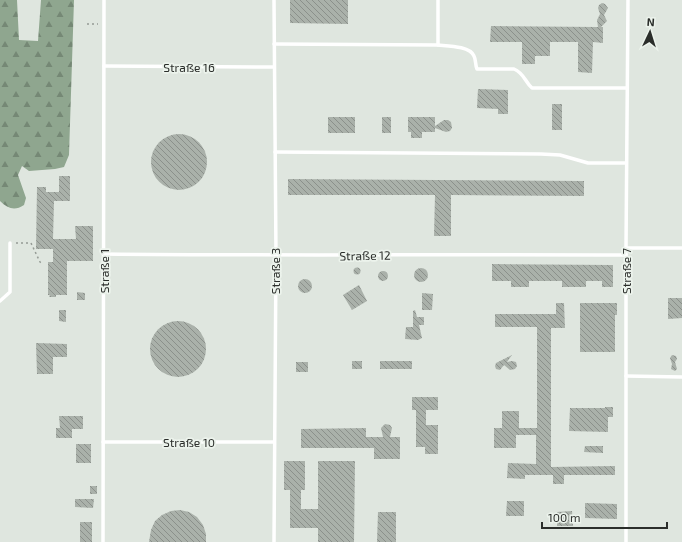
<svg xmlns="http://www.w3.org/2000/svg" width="682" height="542" viewBox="0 0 682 542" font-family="'Exo 2',sans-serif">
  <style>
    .forest { fill: url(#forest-firs) }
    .building { fill: url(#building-back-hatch) }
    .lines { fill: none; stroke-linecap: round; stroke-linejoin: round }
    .path { stroke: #959b95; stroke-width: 1.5; stroke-dasharray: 2 3; stroke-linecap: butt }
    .lane { stroke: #fff; stroke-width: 3.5 }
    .labels { text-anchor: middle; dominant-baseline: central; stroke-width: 3.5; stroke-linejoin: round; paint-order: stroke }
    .street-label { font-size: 12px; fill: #2b2e2b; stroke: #ecf3ec }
  </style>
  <defs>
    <pattern id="forest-firs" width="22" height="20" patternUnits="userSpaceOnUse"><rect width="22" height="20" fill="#8fa68f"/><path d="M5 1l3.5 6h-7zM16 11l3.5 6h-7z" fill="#758875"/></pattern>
    <pattern id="building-back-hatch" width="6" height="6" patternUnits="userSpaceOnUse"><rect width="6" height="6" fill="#aab1aa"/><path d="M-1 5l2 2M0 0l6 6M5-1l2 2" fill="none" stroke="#8b908b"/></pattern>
  </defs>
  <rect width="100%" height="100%" fill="#dfe6df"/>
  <path class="forest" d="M 0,0 L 17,0 L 19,40 L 38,41 L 41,0 L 74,0 L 69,155 L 64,167 L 55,169 L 29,171 L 22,166 L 18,175 L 26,198 L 24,205 C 15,211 8,209 0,201 Z"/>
  <g class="building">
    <polygon points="290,0 348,0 348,24 290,23"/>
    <polygon points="602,3 605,4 608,8 604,15 607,21 601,27 603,27 603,43 593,42 592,73 578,72 578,42 550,42 550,56 535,56 535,64 522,64 522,42 490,42 491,26 598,27 597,20 600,14 598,8 599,5"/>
    <polygon points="478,89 508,90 508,114 498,114 498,109 477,108"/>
    <rect x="552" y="104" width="10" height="26"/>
    <rect x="328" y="117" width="27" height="16"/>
    <rect x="382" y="117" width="9" height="16"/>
    <polygon points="408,117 435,117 435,126 444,120 448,120 451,122 452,128 450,131 446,132 435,128 435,132 422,132 422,138 411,138 411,132 408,132"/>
    <circle cx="179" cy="162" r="28"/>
    <polygon points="59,176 70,176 70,201 54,201 53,239 76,239 75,226 93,226 93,261 67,261 67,295 56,295 56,297 49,297 50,295 48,295 48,262 53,262 53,249 36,249 37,187 46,187 46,192 59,192"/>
    <polygon points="288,179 584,181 584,196 451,195 451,236 434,236 435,195 288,195"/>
    <polygon points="492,264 613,265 613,287 602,287 602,281 586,281 586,287 562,287 562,281 529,281 529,287 511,287 511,281 492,281"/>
    <circle cx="357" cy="271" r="3.5"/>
    <circle cx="421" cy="275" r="7"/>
    <circle cx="383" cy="276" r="5"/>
    <circle cx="305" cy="286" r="7"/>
    <polygon points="359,285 367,301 352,310 343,295"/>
    <polygon points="77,292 85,293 85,300 77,300"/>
    <polygon points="422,293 433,294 432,310 422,310"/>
    <polygon points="668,298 682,298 682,318 668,319"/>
    <polygon points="556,303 564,303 565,328 551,328 551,467 615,466 615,475 564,475 564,484 553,484 553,475 525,475 525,479 507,478 508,463 536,464 536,435 516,435 516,448 494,448 494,428 502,428 502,411 519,411 519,428 537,428 537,327 495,327 495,314 556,314"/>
    <polygon points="580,303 617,303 617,315 615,315 615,352 580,352"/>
    <polygon points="59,310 66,310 66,322 59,321"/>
    <polygon points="415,310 417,317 424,317 424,325 419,325 422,338 418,340 405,339 406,327 413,327 413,311"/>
    <circle cx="178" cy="349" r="28"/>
    <polygon points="36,343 67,344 67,357 53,357 53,374 37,374"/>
    <polygon points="512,355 507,362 512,361 516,362 517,366 515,369 510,370 504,365 500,370 496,369 495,366 496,363"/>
    <polygon points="672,355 676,356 677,359 675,362 677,369 675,371 671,369 672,364 670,358"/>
    <rect x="352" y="361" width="10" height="8"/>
    <rect x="380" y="361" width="32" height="8"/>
    <rect x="296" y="362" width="12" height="10"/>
    <polygon points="412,397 438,397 438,410 426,410 426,425 438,425 438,454 425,454 425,447 416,447 416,410 412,410"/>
    <polygon points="605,407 613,407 613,417 608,417 608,432 569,431 570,408 605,408"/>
    <polygon points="59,416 83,416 83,429 72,429 72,438 56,438 56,428 60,428"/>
    <polygon points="385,424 390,425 392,428 390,437 400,437 400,459 374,459 374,448 301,448 301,429 366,428 366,437 383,437 381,428"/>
    <rect x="76" y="444" width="15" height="19"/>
    <polygon points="585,446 603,446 603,453 584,452"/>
    <polygon points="284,461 305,461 305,490 301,490 301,509 318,509 318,461 355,461 354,542 318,542 318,528 290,528 290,490 284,490"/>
    <rect x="90" y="486" width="7" height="8"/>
    <polygon points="75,499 94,499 93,508 75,507"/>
    <polygon points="507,501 524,501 524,516 506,516"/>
    <polygon points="585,503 617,504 617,519 585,518"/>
    <polygon points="180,510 189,512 197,517 203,525 206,534 206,542 149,542 151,530 155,521 162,515 171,511"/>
    <polygon points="572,511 573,526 557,526 557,512"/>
    <polygon points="378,512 396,512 396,542 377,542"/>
    <rect x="80" y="522" width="12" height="20"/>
  </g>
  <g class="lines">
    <g class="path">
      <polyline points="87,24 98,24"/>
      <polyline points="16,243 31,243 40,262 43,264"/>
    </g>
    <g class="lane">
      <polyline points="438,0 438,45"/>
      <path d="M 274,44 L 438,45 C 448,46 470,46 474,56 C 476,60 475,64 477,69 L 514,69 C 524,73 525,82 532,88 L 627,88"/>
      <polyline points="104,66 274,67"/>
      <polyline points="275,152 541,154 560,155 588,163 626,163"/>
      <polyline points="626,248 682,248"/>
      <path d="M 104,254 C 278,256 452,254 626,255"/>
      <polyline points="0,301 10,292 10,243"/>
      <polyline points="626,376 682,377"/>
      <polyline points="103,442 274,442"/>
      <polyline points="103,542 104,0"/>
      <polyline points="274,542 276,256 274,0"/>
      <polyline points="626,542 626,248 628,0"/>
    </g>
  </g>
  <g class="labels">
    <g class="street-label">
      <text x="189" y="67">Straße 16</text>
      <text transform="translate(365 255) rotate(-1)">Straße 12</text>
      <text transform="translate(104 271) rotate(-90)">Straße 1</text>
      <text transform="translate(275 271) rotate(-90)">Straße 3</text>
      <text transform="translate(626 271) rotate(-90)">Straße 7</text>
      <text x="189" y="442">Straße 10</text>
    </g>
  </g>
  <g transform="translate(650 32) rotate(4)" stroke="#ecf3ec" stroke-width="3" paint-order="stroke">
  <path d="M0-3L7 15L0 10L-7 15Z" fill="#2b2e2b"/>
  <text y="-6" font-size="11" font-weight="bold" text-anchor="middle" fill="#2b2e2b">N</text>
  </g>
  <path d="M542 522v6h125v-6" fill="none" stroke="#2b2e2b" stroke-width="2"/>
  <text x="548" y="522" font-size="12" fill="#2b2e2b" stroke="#ecf3ec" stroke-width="3" paint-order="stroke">100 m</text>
</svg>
